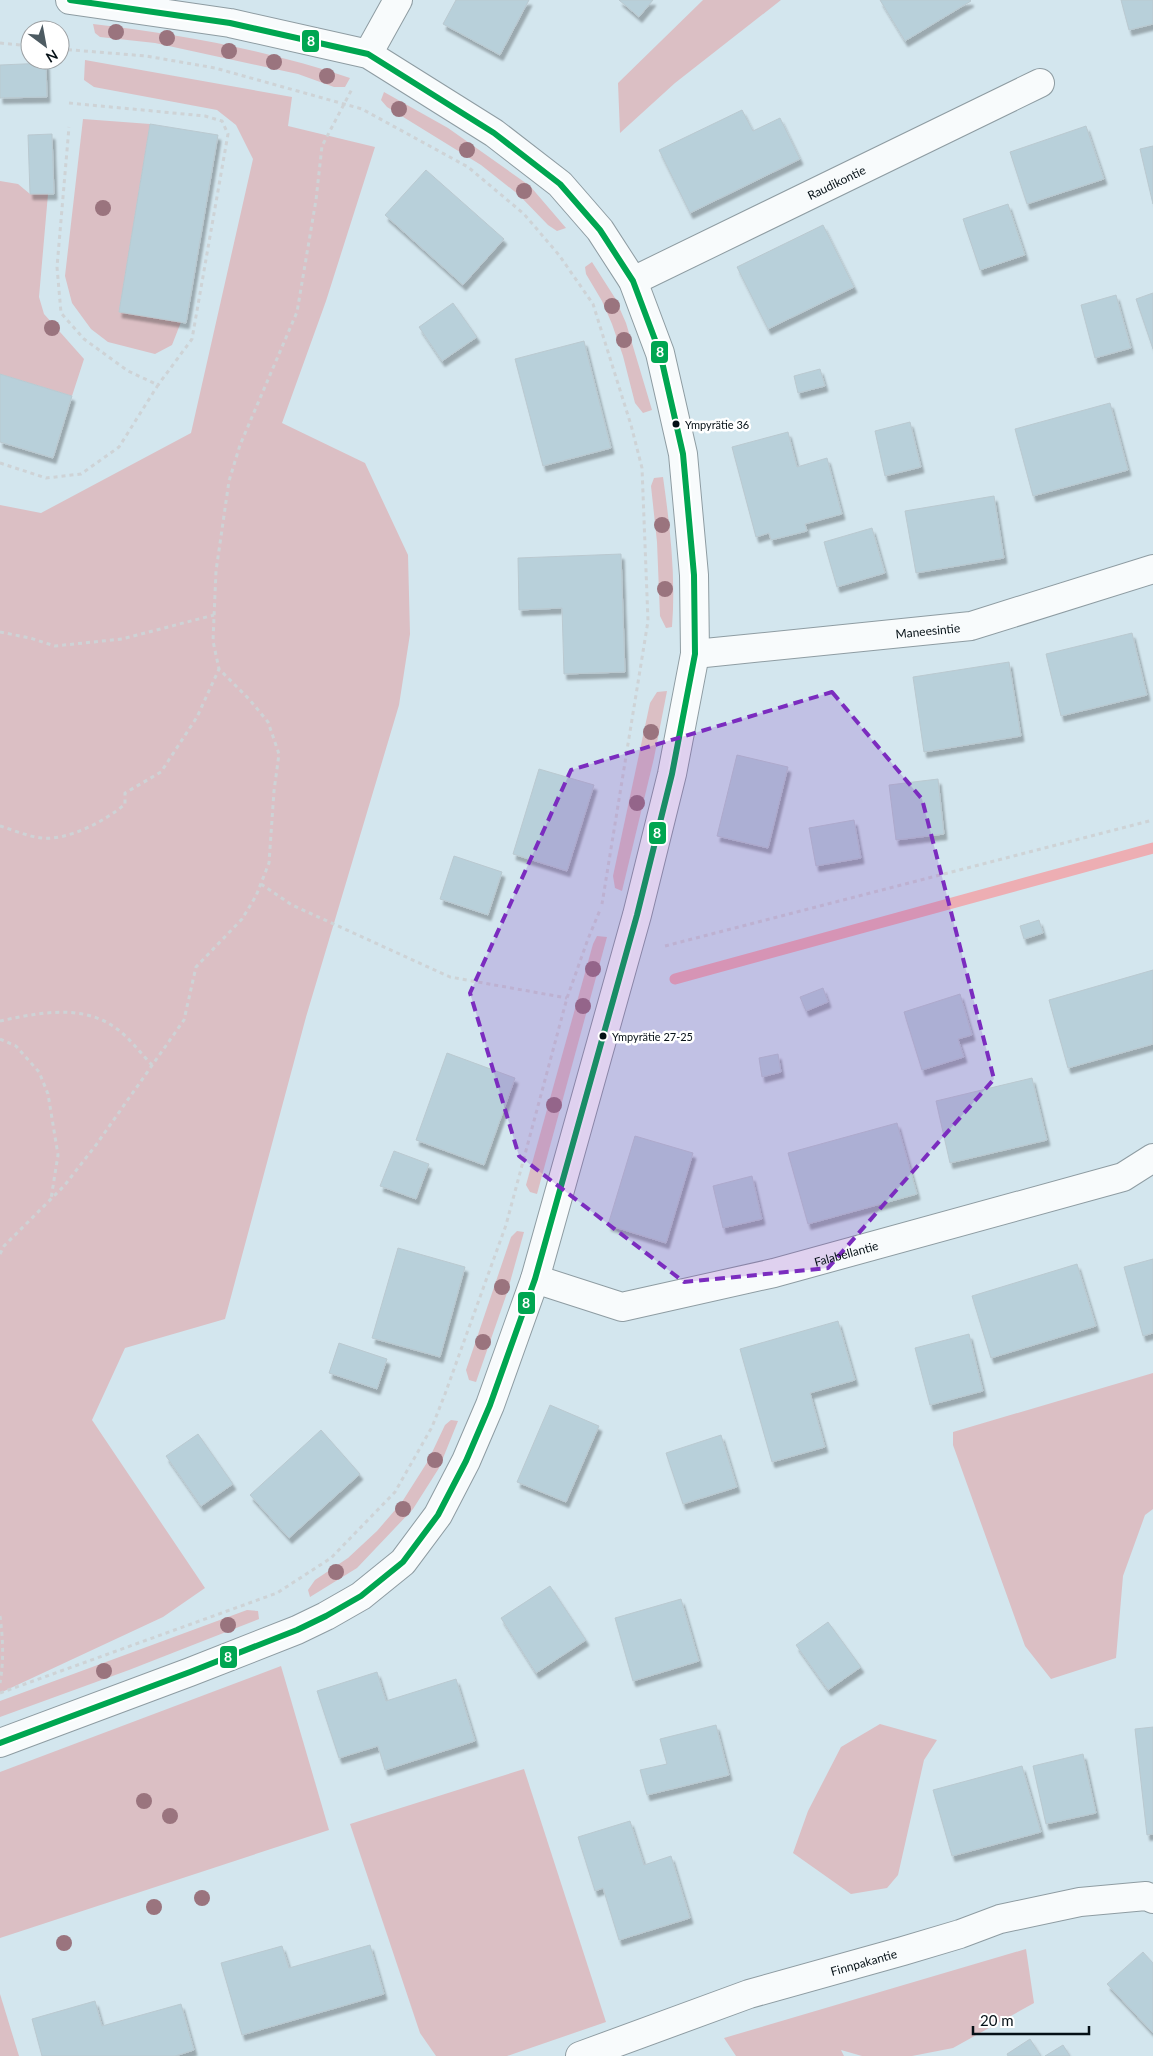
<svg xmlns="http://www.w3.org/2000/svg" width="1153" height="2056" viewBox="0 0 1153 2056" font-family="Lato,sans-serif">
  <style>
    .green { fill: #dbbfc4 }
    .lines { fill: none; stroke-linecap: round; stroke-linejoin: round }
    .stream { stroke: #edaeb3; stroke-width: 11 }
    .building { fill: #b8d0da; stroke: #bac9d0; filter: url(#shadow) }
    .minor-casing { stroke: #8e9ca2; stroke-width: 30 }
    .path { stroke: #ced3d6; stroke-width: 3; stroke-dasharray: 4 4; stroke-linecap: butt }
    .minor { stroke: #f8fbfc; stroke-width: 28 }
    .bus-1-casing { stroke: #fff; stroke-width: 10 }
    .bus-1 { stroke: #00a651; stroke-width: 6 }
    .tree { fill: #9a747e }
    .marked { fill: #7b2cbf; fill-opacity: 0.2; stroke: #7b2cbf; stroke-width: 4; stroke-dasharray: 10 6; stroke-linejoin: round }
    .bus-dot { fill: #051016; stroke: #fff; stroke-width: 2 }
    .labels { text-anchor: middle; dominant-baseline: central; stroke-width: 5; stroke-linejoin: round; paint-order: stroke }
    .bus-label { font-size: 11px; fill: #051016; stroke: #fff; text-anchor: start }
    .street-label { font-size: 12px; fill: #051016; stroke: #fff }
    .line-badge { stroke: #fff; stroke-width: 2 }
    .badge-label { font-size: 14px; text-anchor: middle; font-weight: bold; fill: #fff }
  </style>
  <defs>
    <filter id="shadow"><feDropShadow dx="3" dy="5.5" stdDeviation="1" flood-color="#0004"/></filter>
  </defs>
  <rect width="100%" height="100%" fill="#d3e6ee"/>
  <g class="green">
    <polygon points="703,0 781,0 675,83 620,133 618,83"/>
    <path d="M 93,24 C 180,34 267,50 350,78 L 345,87 L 334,87 L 298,74 L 155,43 L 100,37 L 95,33 Z"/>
    <polygon points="85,60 292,97 288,126 375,147 326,301 282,423 365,463 408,555 410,634 399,705 306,1017 225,1319 125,1348 92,1420 205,1588 163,1617 0,1693 0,505 41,513 191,433 253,159 236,125 217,110 94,87 84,80"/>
    <polygon points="384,92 448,128 530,186 566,228 557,231 548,225 519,195 481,165 387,107 381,100"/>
    <polygon points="83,119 150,124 119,312 181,322 172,345 155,354 108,342 91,329 72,303 65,276"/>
    <polygon points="0,181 18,184 30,194 48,194 39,297 44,314 84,359 72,396 0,374"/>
    <polygon points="592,262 615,298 626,323 652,410 643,413 635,403 623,356 612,324 602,301 586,274 585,267"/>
    <path d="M 663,477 C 670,527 676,576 672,627 L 666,628 L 660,616 L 657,542 L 651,486 L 654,478 Z"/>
    <polygon points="667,691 654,758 622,891 615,888 613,876 650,703 657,692"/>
    <polygon points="597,936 607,937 537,1194 530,1192 526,1185 593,944"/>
    <polygon points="517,1231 524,1232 507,1293 476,1382 469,1380 466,1370 511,1237"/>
    <polygon points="1153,1373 1153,1509 1145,1515 1123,1576 1116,1658 1051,1679 1025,1646 953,1445 953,1432"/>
    <polygon points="451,1420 458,1421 439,1468 413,1509 357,1568 310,1597 308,1590 315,1580 348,1558 377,1531 402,1502 428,1461 445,1425"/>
    <polygon points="247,1610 258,1611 259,1619 129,1670 0,1717 0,1701"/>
    <polygon points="281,1666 329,1830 0,1938 0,1772"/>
    <polygon points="880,1724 937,1740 924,1760 898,1875 887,1888 851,1894 793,1853 808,1811 841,1747"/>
    <polygon points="524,1769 606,2022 507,2056 436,2056 420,2033 350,1824"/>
    <polygon points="1026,1949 1034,2003 953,2048 912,2056 862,2056 841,2050 844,2056 736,2056 724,2038"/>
    <polygon points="0,1994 19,2056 0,2056"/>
  </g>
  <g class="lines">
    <polyline class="stream" points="675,979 1153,848"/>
  </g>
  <g class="building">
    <polygon points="456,0 529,0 500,55 443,24"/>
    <polygon points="619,0 653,0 639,17"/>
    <polygon points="880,0 970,0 971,1 905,41"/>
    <polygon points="1121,0 1153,0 1153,24 1129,30"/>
    <polygon points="46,63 47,97 0,98 0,65"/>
    <polygon points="742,110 753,131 780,118 800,159 690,213 659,150"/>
    <polygon points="150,124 218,135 186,323 119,312"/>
    <polygon points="1086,126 1104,179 1027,204 1010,152"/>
    <polygon points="52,134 54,194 30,194 28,135"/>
    <polygon points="1153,146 1153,204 1140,149"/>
    <polygon points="426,170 504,239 463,285 385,215"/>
    <polygon points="1008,204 1025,255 980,270 963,219"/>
    <polygon points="823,225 854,287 768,329 737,267"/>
    <polygon points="1153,293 1153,349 1136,299"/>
    <polygon points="1116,295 1131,348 1095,358 1081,305"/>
    <polygon points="453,303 477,337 442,361 419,327"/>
    <polygon points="584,341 611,448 543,466 515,359"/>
    <polygon points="820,369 825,386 798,393 794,376"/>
    <polygon points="0,374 72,396 53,458 0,442"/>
    <polygon points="1110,403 1128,470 1033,496 1015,429"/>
    <polygon points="910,422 921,467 885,476 875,431"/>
    <polygon points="788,432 797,467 827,458 842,514 805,524 807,531 771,540 769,533 756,537 732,447"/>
    <polygon points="994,496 1004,558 916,573 905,511"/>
    <polygon points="872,528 885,573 837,587 824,542"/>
    <polygon points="621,554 625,672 564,674 562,608 519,610 518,558"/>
    <polygon points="1132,633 1147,695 1061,716 1046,654"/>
    <polygon points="1009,662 1021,736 924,752 913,677"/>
    <polygon points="737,755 788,767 768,848 717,836"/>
    <polygon points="539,769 594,785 567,871 513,854"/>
    <polygon points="938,779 944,834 896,840 889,785"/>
    <polygon points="854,820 861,858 816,866 809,828"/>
    <polygon points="454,856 502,872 488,915 440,899"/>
    <polygon points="1039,920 1043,933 1024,939 1020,926"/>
    <polygon points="1153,970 1153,1044 1068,1068 1049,1000"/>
    <polygon points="823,988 828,1002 806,1011 800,997"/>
    <polygon points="960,994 972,1035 958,1039 964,1057 922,1070 904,1012"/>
    <polygon points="447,1053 515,1078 484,1165 416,1140"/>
    <polygon points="778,1054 781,1072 762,1077 759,1058"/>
    <polygon points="1032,1078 1047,1140 950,1163 936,1101"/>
    <polygon points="897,1123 917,1194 808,1224 788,1153"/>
    <polygon points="635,1136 693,1153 666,1243 608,1225"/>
    <polygon points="394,1151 429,1164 416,1199 380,1186"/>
    <polygon points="752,1176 762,1219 723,1228 713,1186"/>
    <polygon points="398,1248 465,1267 440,1357 372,1338"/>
    <polygon points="1153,1259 1153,1333 1143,1336 1124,1267"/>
    <polygon points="1077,1264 1096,1326 991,1358 972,1296"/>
    <polygon points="838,1321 855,1380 810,1393 825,1447 772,1462 740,1349"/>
    <polygon points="969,1334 983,1391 930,1405 915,1348"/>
    <polygon points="339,1343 387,1359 377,1389 329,1373"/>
    <polygon points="550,1405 599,1426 566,1502 517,1482"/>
    <polygon points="321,1430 360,1474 289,1538 250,1495"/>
    <polygon points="198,1434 233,1484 201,1506 166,1456"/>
    <polygon points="721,1435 737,1487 683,1504 666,1453"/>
    <polygon points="550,1586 586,1640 536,1673 501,1618"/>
    <polygon points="681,1599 699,1661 633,1681 615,1618"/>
    <polygon points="828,1622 861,1667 828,1690 796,1645"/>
    <polygon points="377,1672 386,1701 456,1679 475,1741 385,1770 378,1746 339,1758 317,1691"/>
    <polygon points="716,1725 729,1775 647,1795 640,1770 667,1764 660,1739"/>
    <polygon points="1153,1727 1153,1834 1147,1835 1135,1729"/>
    <polygon points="1083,1754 1096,1813 1046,1824 1033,1766"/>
    <polygon points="1022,1766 1041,1832 952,1856 933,1790"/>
    <polygon points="630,1821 644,1865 671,1856 690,1918 619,1940 603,1888 595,1891 578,1837"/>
    <polygon points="370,1945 384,1994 242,2035 221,1963 282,1946 289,1968"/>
    <polygon points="1143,1952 1153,1963 1153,2033 1107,1984"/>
    <polygon points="95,2001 102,2026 181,2004 194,2050 175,2056 42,2056 32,2019"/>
    <polygon points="1030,2039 1041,2056 1008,2056 1007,2054"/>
    <polygon points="1063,2045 1070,2056 1045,2056"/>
  </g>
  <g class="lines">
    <g class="minor-casing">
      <g id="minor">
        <polyline points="368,54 398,0"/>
        <path id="s1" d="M 633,281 L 1040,83"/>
        <path id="s2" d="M 695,654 L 971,626 L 1153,569"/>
        <path id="s3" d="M 535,1279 L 622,1307 L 774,1273 L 1123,1177 L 1153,1158"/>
        <polyline points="0,1743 190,1672 297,1630 326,1616 361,1596 403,1562 438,1515 466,1461 490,1405 535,1279 637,915 672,774 695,654 694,575 683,454 660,353 633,281 600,230 560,184 494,133 368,54 230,23 70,0"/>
        <path id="s4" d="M 580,2056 L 749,1994 L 903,1951 L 960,1934 L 1000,1919 L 1080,1902 L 1146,1896 L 1153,1899"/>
      </g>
    </g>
    <g class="path">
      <polyline points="0,43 30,46"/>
      <polyline points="60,49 146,56 215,68 362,109 468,167 524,214 559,255 593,304 631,425 642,468 648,621 602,904"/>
      <polyline points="69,103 205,116 222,121 228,134 192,339 158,385"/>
      <polyline points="0,463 46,478 81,474 119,447 158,385 128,371 84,339 61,313 57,267 69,127"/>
      <polyline points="0,632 30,638 55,646 122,639 214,615"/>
      <path d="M 0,826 C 13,830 27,836 41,838 C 67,841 106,821 125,804 L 125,793 L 161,772 L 197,717 L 219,669"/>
      <polyline points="261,884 292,905 450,977 567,998"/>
      <polyline points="665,946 1153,820"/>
      <path d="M 0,1021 C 38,1013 83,1003 117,1029 C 130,1038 141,1054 152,1065"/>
      <polyline points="0,1039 16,1046 39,1072 48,1094 58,1155 51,1199"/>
      <polyline points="0,1254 4,1246 64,1186 96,1145 184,1020 196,967 242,919 256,896 269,863 274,791 279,754 268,722 249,699 219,669 213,641 216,571 229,481 240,445 297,312 316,200 322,146 353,87"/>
      <path d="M 0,1616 C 3,1639 4,1660 0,1683"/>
      <polyline points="0,1693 277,1593 331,1558 395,1492 432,1427 445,1394 506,1225 567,998 588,939 600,910"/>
    </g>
    <use href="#minor" class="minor"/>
    <g class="bus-1-casing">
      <polyline id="bus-1" points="0,1743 190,1672 297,1630 326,1616 361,1596 403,1562 438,1515 466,1461 490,1405 535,1279 637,915 672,774 695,654 694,575 683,454 660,353 633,281 600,230 560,184 494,133 368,54 230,23 70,0"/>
    </g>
    <use href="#bus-1" class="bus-1"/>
  </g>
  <g class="tree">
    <circle cx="116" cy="32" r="8"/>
    <circle cx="167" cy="38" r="8"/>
    <circle cx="229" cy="51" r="8"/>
    <circle cx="274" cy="62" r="8"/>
    <circle cx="327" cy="76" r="8"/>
    <circle cx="399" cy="109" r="8"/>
    <circle cx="467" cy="150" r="8"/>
    <circle cx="524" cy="191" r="8"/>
    <circle cx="103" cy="208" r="8"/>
    <circle cx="612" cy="306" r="8"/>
    <circle cx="52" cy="328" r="8"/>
    <circle cx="624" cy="340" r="8"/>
    <circle cx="662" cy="525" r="8"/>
    <circle cx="665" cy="589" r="8"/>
    <circle cx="651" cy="732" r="8"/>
    <circle cx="637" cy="803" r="8"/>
    <circle cx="593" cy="969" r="8"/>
    <circle cx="583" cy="1006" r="8"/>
    <circle cx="554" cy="1105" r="8"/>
    <circle cx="502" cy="1287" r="8"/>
    <circle cx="483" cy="1342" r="8"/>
    <circle cx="435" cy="1460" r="8"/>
    <circle cx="403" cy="1509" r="8"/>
    <circle cx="336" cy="1572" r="8"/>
    <circle cx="228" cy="1625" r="8"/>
    <circle cx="104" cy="1671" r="8"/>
    <circle cx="144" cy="1801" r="8"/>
    <circle cx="170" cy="1816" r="8"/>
    <circle cx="202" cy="1898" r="8"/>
    <circle cx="154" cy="1907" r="8"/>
    <circle cx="64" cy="1943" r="8"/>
  </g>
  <path class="marked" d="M 832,692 L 922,799 L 994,1079 L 828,1268 L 684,1282 L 519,1156 L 470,993 L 571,770 Z"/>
  <g class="bus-dot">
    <circle cx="676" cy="424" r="4.5"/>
    <circle cx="603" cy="1036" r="4.5"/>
  </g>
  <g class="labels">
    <g class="bus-label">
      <text x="685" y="424">Ympyrätie 36</text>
      <text x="612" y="1036">Ympyrätie 27-25</text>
    </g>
    <g class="street-label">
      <text stroke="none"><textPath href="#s1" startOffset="226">Raudikontie</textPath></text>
      <text stroke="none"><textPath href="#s2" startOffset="234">Maneesintie</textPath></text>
      <text stroke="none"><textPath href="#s3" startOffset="322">Falabellantie</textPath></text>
      <text stroke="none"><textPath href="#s4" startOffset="299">Finnpakantie</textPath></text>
    </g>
  </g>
  <g class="line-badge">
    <rect x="301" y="29" width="19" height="24" rx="5" fill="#00a651"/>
    <rect x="650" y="340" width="19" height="24" rx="5" fill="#00a651"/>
    <rect x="648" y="821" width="19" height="24" rx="5" fill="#00a651"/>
    <rect x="517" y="1291" width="19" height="24" rx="5" fill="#00a651"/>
    <rect x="219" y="1645" width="19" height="24" rx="5" fill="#00a651"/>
  </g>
  <g class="badge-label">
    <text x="311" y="46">8</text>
    <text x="660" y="357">8</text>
    <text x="657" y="838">8</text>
    <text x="526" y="1308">8</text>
    <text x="228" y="1662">8</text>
  </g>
  <g transform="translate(45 45) rotate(148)"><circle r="24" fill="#ffffff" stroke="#9b9fa2"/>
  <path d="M0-4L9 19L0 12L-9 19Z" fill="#4d5b62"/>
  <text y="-8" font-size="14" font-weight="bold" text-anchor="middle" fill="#051016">N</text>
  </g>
  <path d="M973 2026v8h116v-8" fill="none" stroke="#051016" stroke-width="2.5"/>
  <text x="980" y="2026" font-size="15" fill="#051016" stroke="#ffffff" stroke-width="4" paint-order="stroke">20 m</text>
</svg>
